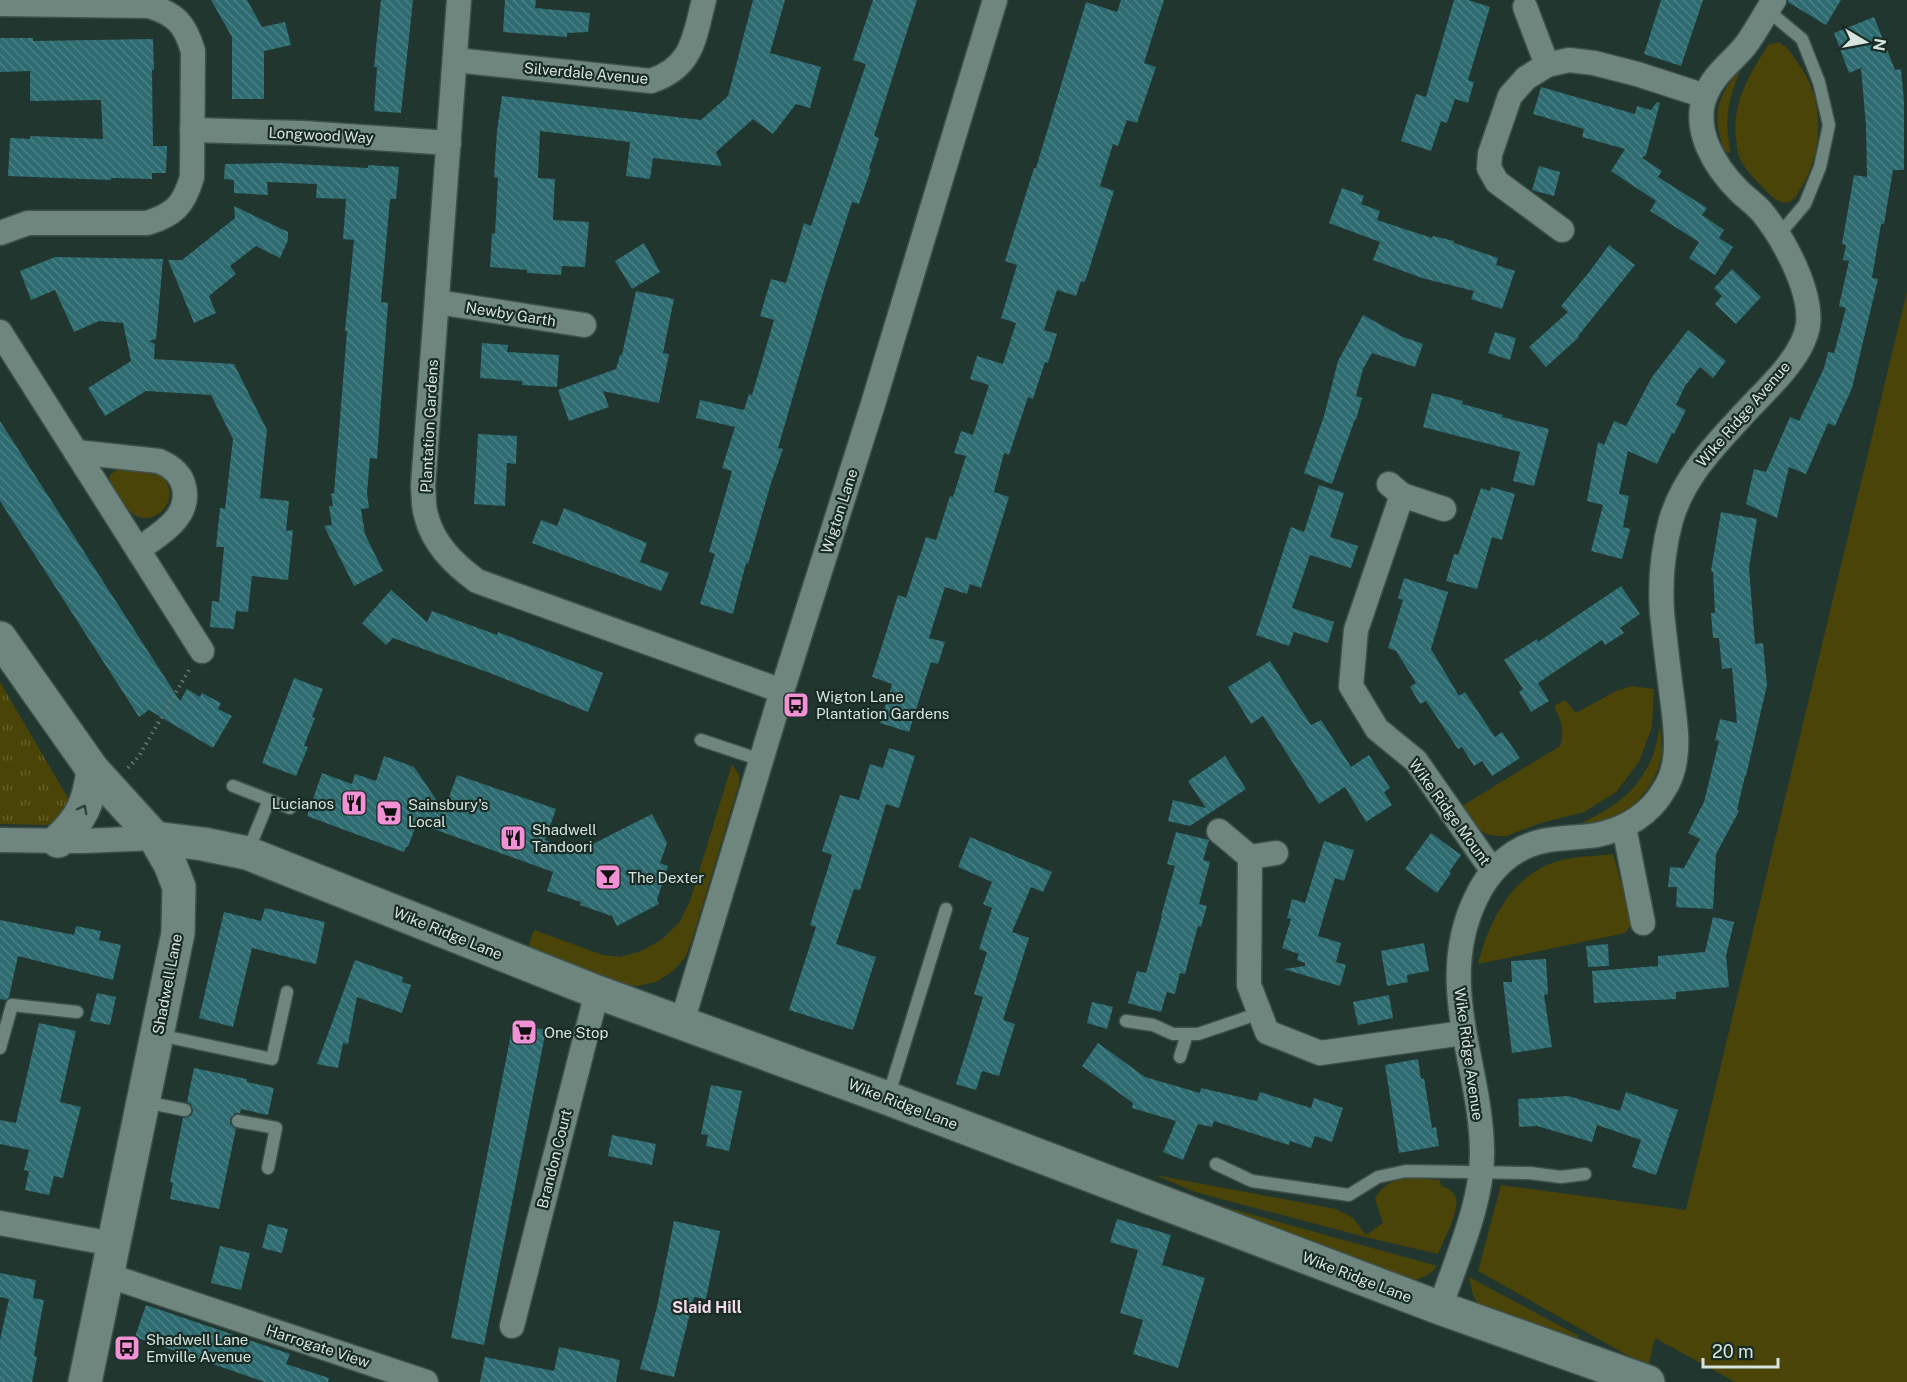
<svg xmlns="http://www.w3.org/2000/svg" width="1907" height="1382" viewBox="0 0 1907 1382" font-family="'Public Sans',sans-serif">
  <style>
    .grass { fill: #4a4408 }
    .park { fill: url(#park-tufts) }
    .building { fill: url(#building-back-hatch) }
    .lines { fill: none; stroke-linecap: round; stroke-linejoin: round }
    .lane-casing { stroke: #3f504b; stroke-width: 15 }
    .street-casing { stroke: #3f504b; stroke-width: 27 }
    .secondary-casing { stroke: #3f504b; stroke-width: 36 }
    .path { stroke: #657771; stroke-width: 4; stroke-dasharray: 1.5 4.5; stroke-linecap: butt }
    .lane { stroke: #6f867e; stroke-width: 12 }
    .street { stroke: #6f867e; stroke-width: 24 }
    .secondary { stroke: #6f867e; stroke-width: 33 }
    .oneway { stroke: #2e423b }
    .labels { text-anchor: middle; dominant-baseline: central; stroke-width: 4.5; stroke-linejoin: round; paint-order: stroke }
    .street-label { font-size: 15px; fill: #d7e3de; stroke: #182c25 }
    .poi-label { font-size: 15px; fill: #d7e3de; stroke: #182c25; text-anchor: start }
    .neighbourhood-label { font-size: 16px; font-weight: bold; fill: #f6daec; stroke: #182c25 }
  </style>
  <defs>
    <pattern id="park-tufts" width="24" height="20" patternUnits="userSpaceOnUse" patternTransform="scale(1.5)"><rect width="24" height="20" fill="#4a4408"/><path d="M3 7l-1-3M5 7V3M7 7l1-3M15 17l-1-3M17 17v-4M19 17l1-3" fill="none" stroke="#635f2c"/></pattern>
    <pattern id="building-back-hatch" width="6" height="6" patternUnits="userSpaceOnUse" patternTransform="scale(1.5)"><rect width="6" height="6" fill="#2d6b71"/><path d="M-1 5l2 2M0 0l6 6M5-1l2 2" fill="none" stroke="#4b8085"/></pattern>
  </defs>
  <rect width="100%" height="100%" fill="#21362f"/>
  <g class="grass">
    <path d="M 1778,42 C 1787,46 1792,54 1797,62 C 1824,96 1824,145 1804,183 C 1800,189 1797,197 1791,201 C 1781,206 1774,198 1767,192 C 1757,181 1744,170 1739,156 C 1737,151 1737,144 1736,138 C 1732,102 1750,74 1768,45 Z"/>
    <path d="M 1739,70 L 1740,71 C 1727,104 1725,116 1730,150 L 1730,153 L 1725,152 C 1712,116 1715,100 1739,70 Z"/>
    <polygon points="1907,291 1907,1382 1735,1382 1655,1338 1648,1367 1478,1271 1501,1185 1686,1210"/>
    <path d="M 118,469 C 131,470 149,468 159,475 C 185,492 158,531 133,514 C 128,511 125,504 121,499 C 116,492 109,485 110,475 Z"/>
    <path d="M 1632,686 L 1654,689 L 1652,727 L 1639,762 L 1616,792 L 1584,812 L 1541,823 L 1506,836 L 1497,836 L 1486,834 L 1478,829 L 1462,806 L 1560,746 C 1565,730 1561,721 1554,706 L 1565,700 L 1576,713 L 1616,691 Z"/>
    <path d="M 1660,727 C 1661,734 1662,743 1662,751 C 1659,782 1635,811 1605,820 C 1598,822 1590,822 1582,823 C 1614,807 1635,794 1651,760 C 1656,750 1657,737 1660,727 Z"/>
    <polygon points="732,764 739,775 739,784 692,940 685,958 672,972 656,982 637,986 618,984 530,949 529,944 534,930 603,955 620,957 641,951 661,940 679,923 690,901"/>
    <path d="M 1613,854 L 1630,915 L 1630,926 L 1625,933 L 1478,964 C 1489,920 1514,871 1562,860 C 1579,856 1597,856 1613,854 Z"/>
    <path d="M 1155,1175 L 1336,1209 L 1353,1218 L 1366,1235 L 1383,1223 L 1375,1199 C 1388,1173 1415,1178 1440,1180 L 1441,1186 C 1447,1188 1453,1190 1456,1198 C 1460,1210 1443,1242 1438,1254 L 1365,1237 L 1195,1192 Z"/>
    <path d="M 1200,1200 L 1437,1266 C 1430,1276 1422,1278 1410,1281 Z"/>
    <polygon points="1469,1277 1579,1336 1574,1342 1478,1304 1473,1295"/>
  </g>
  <polygon class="park" points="0,682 79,817 80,826 0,824"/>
  <g class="building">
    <polygon points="211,0 247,0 262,27 285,22 291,45 264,51 264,99 232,99 232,37"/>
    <polygon points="381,0 413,0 401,113 374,111 377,67 374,67"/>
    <polygon points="505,0 536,0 535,8 590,13 588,32 567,33 567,37 503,32"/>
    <polygon points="753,0 785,0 770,53 821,67 810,108 796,104 773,134 753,119 716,152 722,166 653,158 650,179 626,176 630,142 540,131 538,178 555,179 553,220 589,222 585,267 562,266 561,275 527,273 527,270 490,267 492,233 495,234 498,178 494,177 497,131 502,96 701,120 728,96"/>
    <polygon points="873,0 917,0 874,136 879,138 869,169 871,169 859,204 852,202 825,286 778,448 783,449 771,483 748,564 746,563 733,614 700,604 715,554 709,552 732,471 722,468 735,427 696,418 700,400 744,410 749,394 752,395 774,320 760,316 771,279 786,283 804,223 811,226 866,64 853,60"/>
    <polygon points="1121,0 1164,0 1144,63 1156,67 1137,123 1127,120 1118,146 1113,144 1100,186 1114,191 1085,282 1081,281 1076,296 1057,290 1044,330 1057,334 1048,363 1045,362 1033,399 1028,397 1009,455 1004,453 994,492 1009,497 981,588 970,584 967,594 945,587 929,638 945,642 938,664 931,662 909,732 880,723 892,684 872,677 898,595 906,598 926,537 936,540 950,496 953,497 966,456 954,453 961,431 973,435 989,385 970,379 977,356 1003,364 1016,323 1001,318 1017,265 1005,261 1034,168 1036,168 1086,2 1117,12"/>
    <polygon points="1454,0 1468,0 1490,7 1468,80 1474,82 1468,103 1455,99 1447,123 1441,121 1431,151 1401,141 1416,94 1426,97"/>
    <polygon points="1661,0 1703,0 1681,66 1644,54"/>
    <polygon points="1788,0 1841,0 1826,25 1788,2"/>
    <polygon points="1874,17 1895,70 1901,69 1904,101 1904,170 1893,170 1884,224 1881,224 1872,278 1878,279 1852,388 1835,426 1828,423 1806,474 1789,467 1777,518 1746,504 1754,469 1766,472 1790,417 1799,421 1824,368 1828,352 1834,353 1846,308 1839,306 1849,261 1843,260 1846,245 1842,244 1854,175 1867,177 1866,126 1861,68 1849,73 1834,33"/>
    <polygon points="0,38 33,38 33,41 153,39 154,70 152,70 153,146 167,146 166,173 152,173 152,179 111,178 111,180 8,176 10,138 30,139 30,136 103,139 101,100 30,101 30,71 0,72"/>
    <polygon points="1541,87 1635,114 1637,106 1651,110 1657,102 1660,103 1646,155 1642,158 1662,171 1658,177 1707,208 1702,215 1724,230 1719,238 1733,247 1715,275 1689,258 1699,242 1650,211 1656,201 1611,171 1625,149 1582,137 1584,129 1533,114"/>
    <polygon points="280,163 368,168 368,165 399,167 396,199 390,199 381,302 388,303 377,459 370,458 367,493 369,508 361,509 365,534 383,571 354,586 324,526 332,525 329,506 333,506 331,494 334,493 347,331 345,331 354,240 343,239 346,199 316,198 317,184 267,182 268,195 234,193 234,180 224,179 225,164"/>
    <polygon points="1539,166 1560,172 1554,196 1532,190"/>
    <polygon points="1342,188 1364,196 1361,204 1380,211 1377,220 1432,238 1433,236 1454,241 1454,243 1498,258 1496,265 1515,271 1502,309 1471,299 1474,291 1422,278 1373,260 1380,242 1329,223"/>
    <polygon points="234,206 288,232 288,240 280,258 256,246 230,266 236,274 209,296 216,313 194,323 168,260 182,260 235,218"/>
    <polygon points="644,243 660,272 632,289 615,261"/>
    <polygon points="1609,245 1635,265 1578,336 1579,337 1546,367 1529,347 1568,312 1561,306 1590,271"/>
    <polygon points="55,257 163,259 156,339 149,341 155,344 154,359 234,364 267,430 260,498 289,501 286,531 293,530 288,580 252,576 248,612 236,611 234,629 210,627 212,601 219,602 224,547 216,547 220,508 225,509 233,439 211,395 146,391 105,416 88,388 131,361 123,323 99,321 74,332 55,290 31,300 20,271"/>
    <polygon points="1732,269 1761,297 1736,324 1715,304 1722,296 1714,288"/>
    <polygon points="636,291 674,299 663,353 669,354 659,403 603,391 609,407 569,421 558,390 616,369 620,355 622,355"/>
    <polygon points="1363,315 1403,337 1423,344 1415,367 1372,353 1363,369 1356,396 1362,398 1356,420 1355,419 1332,484 1304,473 1324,416 1338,361"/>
    <polygon points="1688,330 1726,361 1713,378 1700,367 1685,386 1676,405 1686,410 1674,434 1672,433 1657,464 1628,451 1619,494 1629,496 1623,527 1630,529 1622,559 1591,551 1603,505 1587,501 1598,442 1604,445 1614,421 1626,426 1652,377"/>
    <polygon points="1495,332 1516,338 1510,360 1488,353"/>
    <polygon points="482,343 508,345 507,352 559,355 557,387 522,385 522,381 480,378"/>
    <polygon points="1432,393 1463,401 1462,404 1503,415 1502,417 1549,429 1534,486 1513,481 1520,452 1423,427"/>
    <polygon points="0,421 180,701 187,689 200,697 202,693 221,703 218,709 232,716 213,748 149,710 139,717 0,501"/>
    <polygon points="478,434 517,436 516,464 507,463 505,506 474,504"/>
    <polygon points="1319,485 1344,493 1330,537 1358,546 1351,568 1310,555 1292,608 1334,622 1328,643 1294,632 1289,646 1256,635 1291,527 1304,532"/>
    <polygon points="1491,487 1515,494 1502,540 1492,537 1477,589 1446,581 1454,554 1458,555 1481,488 1490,491"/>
    <polygon points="564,508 647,543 640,562 669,573 661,591 532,543 541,520 557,526"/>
    <polygon points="1721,512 1757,519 1749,568 1755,644 1763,643 1767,685 1746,776 1745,776 1737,810 1739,811 1716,854 1713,909 1676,907 1677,887 1668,887 1670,867 1684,868 1700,839 1688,833 1704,802 1719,741 1715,740 1720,719 1737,723 1732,668 1722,669 1719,638 1713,638 1711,613 1715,613 1713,572 1711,571"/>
    <polygon points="1404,578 1448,592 1431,649 1459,696 1465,692 1495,737 1502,732 1520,758 1492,776 1482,761 1474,766 1462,747 1458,749 1426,701 1420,704 1410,687 1416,683 1396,651 1388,648 1403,600 1398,598"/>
    <polygon points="1621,586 1640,614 1620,628 1624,633 1605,645 1602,640 1538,683 1549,701 1531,712 1519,692 1523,689 1504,660 1537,639 1538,642"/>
    <polygon points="391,590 427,622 432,611 497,635 498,632 603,673 588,712 490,673 393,638 386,645 362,623"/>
    <polygon points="1270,661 1311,725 1321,720 1351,767 1369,755 1390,788 1384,792 1392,805 1366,822 1345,787 1319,804 1263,716 1251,724 1228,687"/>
    <polygon points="294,678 323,689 312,717 315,718 304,746 308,747 296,776 262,763"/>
    <polygon points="889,748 915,756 899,808 886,804 860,890 854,889 836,944 876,957 853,1030 789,1010 816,927 810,925 832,855 822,851 840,795 859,800 870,764 883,768"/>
    <polygon points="384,756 414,767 444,811 457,775 556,809 545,840 579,851 652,814 667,843 660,863 668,866 657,900 659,904 617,926 612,916 580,905 581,902 547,891 553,872 417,823 408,847 406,847 404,852 307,816 322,773 352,784 355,774 376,781"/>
    <polygon points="1225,756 1246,789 1190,826 1168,821 1173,800 1206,808 1188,781"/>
    <polygon points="1176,832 1209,840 1203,860 1210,862 1199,904 1207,906 1201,927 1198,926 1185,974 1180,973 1175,994 1167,992 1161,1012 1128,1003 1137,971 1146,973 1162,916 1161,916 1175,866 1167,864"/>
    <polygon points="1431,833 1461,855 1449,872 1451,873 1437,893 1405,869"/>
    <polygon points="970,837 1052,872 1043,892 1031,887 1012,932 1029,938 1003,1020 1015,1024 999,1076 982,1071 976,1090 956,1084 983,997 974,994 987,952 979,949 992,908 983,904 992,882 958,867"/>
    <polygon points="1324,841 1354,850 1344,881 1335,878 1318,936 1341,943 1336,962 1346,965 1340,986 1284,969 1305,966 1305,963 1297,960 1299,954 1282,948 1291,919 1287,918 1292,899 1305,903"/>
    <polygon points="265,908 325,922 316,964 252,948 233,1027 199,1018 224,912 261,921"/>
    <polygon points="1713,917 1734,922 1726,956 1729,987 1676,992 1676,999 1594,1003 1592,971 1658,966 1658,956 1705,952"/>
    <polygon points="0,920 74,935 76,926 101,931 99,940 121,945 113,980 18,956 9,997 6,1000 0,999"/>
    <polygon points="1424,943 1429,971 1407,975 1408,982 1387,986 1381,951"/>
    <polygon points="1608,944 1609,966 1588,967 1586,946"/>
    <polygon points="1546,959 1548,994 1544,995 1552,1047 1512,1053 1503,982 1512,982 1511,961"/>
    <polygon points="355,960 403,977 402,982 411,985 402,1013 357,997 348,1044 343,1043 338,1068 317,1064"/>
    <polygon points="97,993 116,997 110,1025 90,1021"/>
    <polygon points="1389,995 1393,1018 1358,1025 1353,1002"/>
    <polygon points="1092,1002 1113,1007 1107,1029 1087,1023"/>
    <polygon points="39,1023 76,1031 60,1102 81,1107 63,1178 54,1176 49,1195 25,1190 29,1171 24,1170 29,1150 0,1144 0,1120 16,1123"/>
    <polygon points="513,1024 546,1030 484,1345 451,1338"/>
    <polygon points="1098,1043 1145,1077 1200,1093 1201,1088 1257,1101 1260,1092 1311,1108 1314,1098 1343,1108 1332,1142 1315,1136 1311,1148 1290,1141 1289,1145 1214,1121 1212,1127 1198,1124 1183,1160 1163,1152 1176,1121 1132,1108 1133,1103 1082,1066"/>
    <polygon points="1418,1059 1421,1079 1424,1078 1432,1128 1436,1127 1439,1146 1399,1153 1385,1065"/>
    <polygon points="194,1068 247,1079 247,1082 274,1088 268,1115 241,1109 240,1113 235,1113 230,1119 230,1124 236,1129 219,1209 170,1199 173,1183 170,1182 183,1118 191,1116 193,1111 191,1104 187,1102"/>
    <polygon points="711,1085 742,1091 729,1151 706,1146 708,1135 701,1134"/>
    <polygon points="1626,1092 1678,1110 1656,1175 1632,1167 1641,1140 1597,1125 1592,1142 1537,1126 1519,1127 1518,1099 1568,1096 1620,1111"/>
    <polygon points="612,1135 656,1144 652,1165 608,1156"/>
    <polygon points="1117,1219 1171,1235 1162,1265 1205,1278 1178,1368 1133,1354 1143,1320 1120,1313 1138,1250 1110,1242"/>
    <polygon points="674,1221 720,1231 706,1299 694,1297 674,1377 640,1369 657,1307"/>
    <polygon points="268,1224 288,1229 282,1253 262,1248"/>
    <polygon points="220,1246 250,1253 241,1290 211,1283"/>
    <polygon points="0,1273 36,1280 33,1298 44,1300 36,1343 34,1356 37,1357 32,1382 0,1382 0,1340 9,1299 0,1297"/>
    <polygon points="146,1305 290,1354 286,1364 329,1378 328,1382 265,1382 135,1337"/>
    <polygon points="559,1347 620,1360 616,1382 480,1382 485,1357 554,1371"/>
  </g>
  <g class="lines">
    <g class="lane-casing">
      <g id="lane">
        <polyline points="1767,10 1802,39 1819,82 1829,125 1820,167 1805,204 1778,236"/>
        <polyline points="701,740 761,760"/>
        <polyline points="233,786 290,808"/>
        <polyline points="248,851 269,800"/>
        <polyline points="1126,1021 1153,1025 1173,1034 1198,1034 1260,1013"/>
        <polyline points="159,1035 272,1059 287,992"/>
        <polyline points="0,1048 12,1005 77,1012"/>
        <polyline points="1180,1057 1187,1034"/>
        <polyline points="888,1097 946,909"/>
        <polyline points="145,1102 185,1110"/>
        <polyline points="238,1121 276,1128 268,1168"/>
        <polyline points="1216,1164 1252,1181 1349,1195 1378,1177 1406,1171 1530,1173 1561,1177 1585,1174"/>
      </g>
    </g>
    <g class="street-casing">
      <g id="street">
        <path d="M 459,0 L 423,486 C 424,495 423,506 426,515 C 433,544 454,564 477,581 L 782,691"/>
        <path d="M 0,4 L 149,6 C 176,14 185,24 193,51 L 192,177 C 184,205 174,215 147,223 L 28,223 L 0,233"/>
        <polyline points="1525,7 1547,65"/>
        <path d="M 455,60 L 651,81 C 693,67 694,38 704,0"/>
        <polyline points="192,130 303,133 449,143"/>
        <polyline points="1562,230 1497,182 1489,168 1490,154 1510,96 1526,78 1547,65 1569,60 1594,63 1637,74 1705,96"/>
        <polyline points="437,302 584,325"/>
        <polyline points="0,332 202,651"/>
        <path d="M 76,452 L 159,461 C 171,466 181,473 184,487 C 191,518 159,534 138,550"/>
        <polyline points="1389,484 1402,495 1444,509"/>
        <polyline points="1402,495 1356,630 1351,686 1377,729 1416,761 1492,870"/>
        <polyline points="1624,827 1643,923"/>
        <polyline points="1219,831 1250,857 1249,985 1267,1032 1320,1053 1463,1033"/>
        <polyline points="0,840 82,841 155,838"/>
        <polyline points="1250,857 1276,853"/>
        <polyline points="682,1022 782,691 873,404 995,0"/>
        <polyline points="0,1223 113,1244"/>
        <polyline points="107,1275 426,1382"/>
        <path d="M 1440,1308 C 1456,1260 1483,1202 1482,1151 C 1481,1064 1435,986 1475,900 C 1488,871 1511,848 1543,841 C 1560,837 1579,838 1597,835 C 1625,829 1651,814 1665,788 C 1670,781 1674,768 1675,759 C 1678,742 1675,722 1673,705 C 1669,674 1665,643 1662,612 C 1660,582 1663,549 1671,520 C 1683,479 1712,448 1740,418 C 1762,393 1803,359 1808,325 C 1812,290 1783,238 1762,212 C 1755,204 1746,198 1739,191 C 1715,167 1691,129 1706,94 C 1714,74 1732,62 1745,46 C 1756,32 1764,15 1774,0"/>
        <polyline points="512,1326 597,992"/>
      </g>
    </g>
    <g class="secondary-casing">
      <g id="secondary">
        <polyline points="0,638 93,770 155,838 170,864 179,887 178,933 85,1382"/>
        <polyline points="155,838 203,844 247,853 597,992 887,1098 1440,1308 1648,1382"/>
        <path d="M 58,841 C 82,819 89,802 93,770"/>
      </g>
    </g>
    <polyline class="path" points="128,768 139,756 189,670"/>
    <use href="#lane" class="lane"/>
    <use href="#street" class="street"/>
    <use href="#secondary" class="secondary"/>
  </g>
  <defs><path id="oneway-chevron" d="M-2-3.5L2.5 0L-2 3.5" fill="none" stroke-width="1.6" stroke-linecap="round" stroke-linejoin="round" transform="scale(1.5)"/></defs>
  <use class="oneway" href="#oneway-chevron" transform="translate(83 809) rotate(-63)"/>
  <defs>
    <g id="bus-square" transform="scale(1.35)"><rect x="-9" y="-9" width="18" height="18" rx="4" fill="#f391d6" stroke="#182c25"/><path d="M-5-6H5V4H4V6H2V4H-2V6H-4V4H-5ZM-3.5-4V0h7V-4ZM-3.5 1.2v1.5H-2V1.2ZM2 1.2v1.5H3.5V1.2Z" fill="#111"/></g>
    <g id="restaurant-square" transform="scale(1.35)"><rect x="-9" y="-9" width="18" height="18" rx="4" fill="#f391d6" stroke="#182c25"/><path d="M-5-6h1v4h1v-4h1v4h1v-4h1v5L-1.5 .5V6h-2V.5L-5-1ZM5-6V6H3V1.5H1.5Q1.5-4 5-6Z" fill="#111"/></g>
    <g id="supermarket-square" transform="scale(1.35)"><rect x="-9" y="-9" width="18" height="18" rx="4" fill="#f391d6" stroke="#182c25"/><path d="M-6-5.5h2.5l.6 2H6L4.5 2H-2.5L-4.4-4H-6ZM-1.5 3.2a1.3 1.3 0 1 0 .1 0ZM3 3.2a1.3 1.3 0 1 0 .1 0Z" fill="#111"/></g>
    <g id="bar-square" transform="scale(1.35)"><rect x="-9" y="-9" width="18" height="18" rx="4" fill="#f391d6" stroke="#182c25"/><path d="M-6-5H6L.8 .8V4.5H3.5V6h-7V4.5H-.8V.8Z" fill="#111"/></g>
  </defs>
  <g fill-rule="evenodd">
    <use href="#bus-square" x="796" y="705"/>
    <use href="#restaurant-square" x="354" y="803"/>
    <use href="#supermarket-square" x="389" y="813"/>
    <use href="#restaurant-square" x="513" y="838"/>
    <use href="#bar-square" x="608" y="877"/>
    <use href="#supermarket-square" x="524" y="1032"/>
    <use href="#bus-square" x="127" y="1348"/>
  </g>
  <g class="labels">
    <g class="street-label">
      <text transform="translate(586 73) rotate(5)">Silverdale Avenue</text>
      <text transform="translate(321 135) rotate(3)">Longwood Way</text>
      <text transform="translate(511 314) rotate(9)">Newby Garth</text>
      <text transform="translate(1743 414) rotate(-49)">Wike Ridge Avenue</text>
      <text transform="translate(429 426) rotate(-87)">Plantation Gardens</text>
      <text transform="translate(839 511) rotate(-72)">Wigton Lane</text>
      <text transform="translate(1450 812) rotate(54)">Wike Ridge Mount</text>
      <text transform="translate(448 933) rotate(22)">Wike Ridge Lane</text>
      <text transform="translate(167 984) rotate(-79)">Shadwell Lane</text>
      <text transform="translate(1469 1054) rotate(82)">Wike Ridge Avenue</text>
      <text transform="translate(903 1104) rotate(21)">Wike Ridge Lane</text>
      <text transform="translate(554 1159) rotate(-76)">Brandon Court</text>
      <text transform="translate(1357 1277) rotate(21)">Wike Ridge Lane</text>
      <text transform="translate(318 1346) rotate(18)">Harrogate View</text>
    </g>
    <g class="poi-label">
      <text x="816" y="696">Wigton Lane<tspan x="816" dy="17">Plantation Gardens</tspan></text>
      <text x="334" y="803" text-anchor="end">Lucianos</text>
      <text x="408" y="804">Sainsbury's<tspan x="408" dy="17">Local</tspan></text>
      <text x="532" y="829">Shadwell<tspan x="532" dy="17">Tandoori</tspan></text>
      <text x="628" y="877">The Dexter</text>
      <text x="544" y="1032">One Stop</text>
      <text x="146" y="1339">Shadwell Lane<tspan x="146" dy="17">Emville Avenue</tspan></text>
    </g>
    <g class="neighbourhood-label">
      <text x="707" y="1307">Slaid Hill</text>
    </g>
  </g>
  <g transform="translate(1865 42) rotate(100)" stroke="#182c25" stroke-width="4.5" paint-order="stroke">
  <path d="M0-4.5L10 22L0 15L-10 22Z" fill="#d7e3de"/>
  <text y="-9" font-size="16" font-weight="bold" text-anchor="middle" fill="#d7e3de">N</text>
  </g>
  <path d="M1703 1358v9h75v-9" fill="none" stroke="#d7e3de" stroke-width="3"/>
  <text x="1712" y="1358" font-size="18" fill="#d7e3de" stroke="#182c25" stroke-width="4.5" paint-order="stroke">20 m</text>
</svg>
